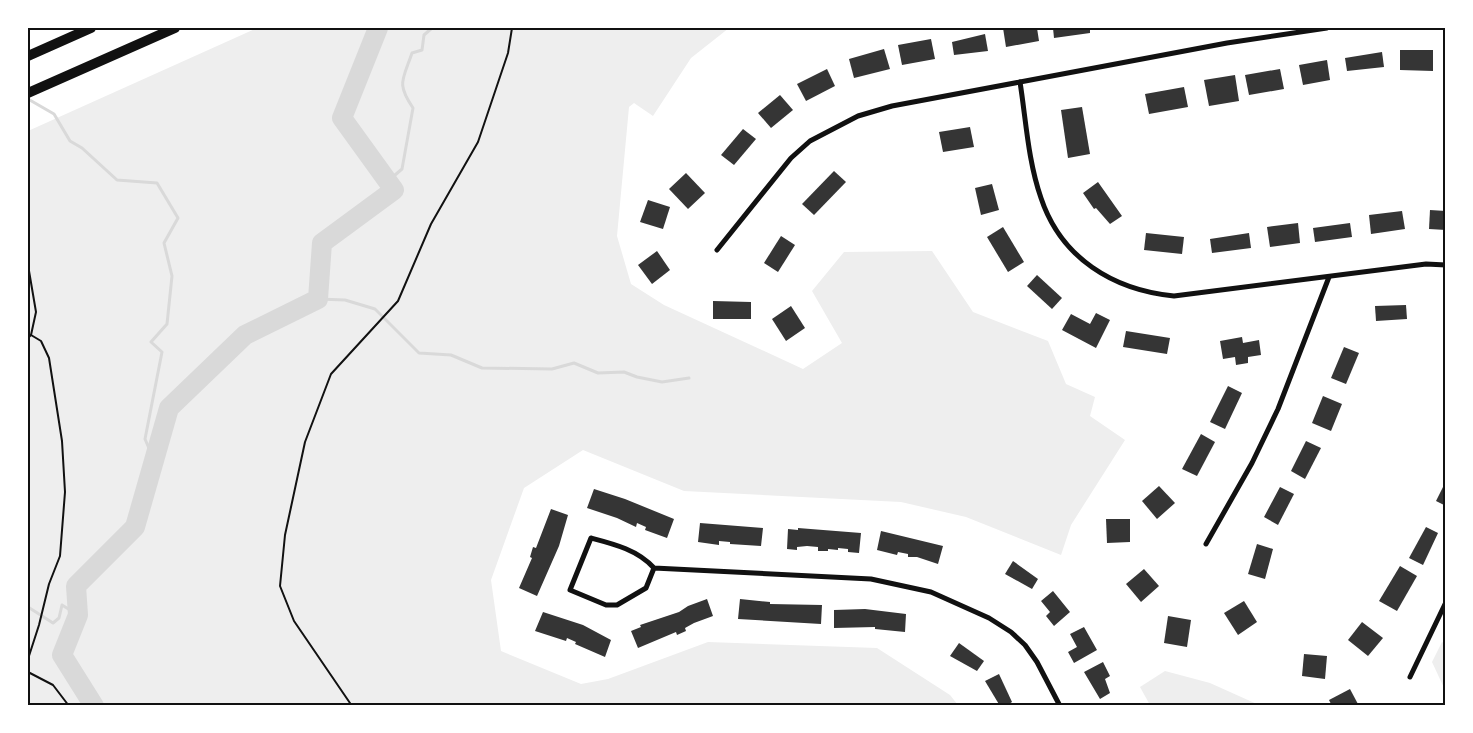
<svg xmlns="http://www.w3.org/2000/svg" width="1473" height="733" viewBox="0 0 1473 733" font-family="Montserrat,sans-serif">
  <style>
    .green { fill: #eee }
    .lines { fill: none; stroke-linecap: round; stroke-linejoin: round }
    .stream { stroke: #d9d9d9; stroke-width: 3 }
    .river { stroke: #d9d9d9; stroke-width: 20 }
    .building { fill: #353535 }
    .path { stroke: #111; stroke-width: 2 }
    .minor { stroke: #111; stroke-width: 5 }
    .motorway { stroke: #111; stroke-width: 10 }
    .neatline { fill: none; stroke: #111; stroke-width: 2 }
  </style>
  <rect width="100%" height="100%" fill="#fff"/>
  <g class="green">
    <polygon points="257,28 729,28 691,58 653,116 634,103 629,107 617,236 631,284 664,305 803,369 842,343 812,291 844,252 932,251 973,312 1048,341 1066,384 1095,397 1090,416 1125,440 1071,525 1061,555 966,517 901,502 684,491 583,450 524,488 491,580 501,651 581,684 608,679 708,642 877,648 950,695 958,705 28,705 28,131"/>
    <polygon points="1442,642 1445,644 1445,690 1432,662"/>
    <polygon points="1165,671 1210,683 1259,705 1150,705 1140,687"/>
  </g>
  <g class="lines">
    <g class="stream">
      <polyline points="28,99 54,114 70,141 82,148 117,180 157,183 178,218 164,243 172,276 167,324 151,342 162,352 145,439 154,460"/>
      <path d="M 388,181 L 402,169 L 413,108 C 396,83 403,80 412,53 L 422,50 L 424,35 L 432,28"/>
      <polyline points="318,299 345,300 375,309 419,353 451,355 482,368 552,369 574,363 598,373 624,372 637,377 662,382 689,378"/>
      <polyline points="28,607 53,623 59,618 62,605 78,615"/>
    </g>
    <polyline class="river" points="94,706 62,655 78,615 76,586 135,527 169,408 245,335 318,299 322,243 394,190 342,118 378,28"/>
  </g>
  <g class="building">
    <polygon points="1003,28 1037,28 1039,41 1006,47"/>
    <polygon points="1053,28 1090,28 1090,33 1054,38"/>
    <polygon points="985,34 988,51 954,55 952,42"/>
    <polygon points="931,39 935,59 902,65 898,45"/>
    <polygon points="884,49 890,69 854,78 849,59"/>
    <polygon points="1400,50 1433,50 1433,71 1400,70"/>
    <polygon points="1382,52 1384,67 1347,71 1345,58"/>
    <polygon points="1327,60 1330,80 1303,85 1299,65"/>
    <polygon points="827,69 835,86 806,101 797,84"/>
    <polygon points="1280,69 1284,89 1249,95 1245,75"/>
    <polygon points="1235,75 1239,101 1209,106 1204,80"/>
    <polygon points="1184,87 1188,107 1149,114 1145,94"/>
    <polygon points="780,95 793,110 771,128 758,113"/>
    <polygon points="1082,107 1090,154 1068,158 1061,110"/>
    <polygon points="970,127 974,147 943,152 939,132"/>
    <polygon points="743,129 756,139 734,165 721,155"/>
    <polygon points="834,171 846,182 814,215 802,204"/>
    <polygon points="686,173 705,193 688,209 669,189"/>
    <polygon points="1098,182 1122,216 1110,224 1096,208 1094,209 1083,193"/>
    <polygon points="992,184 999,210 981,215 975,188"/>
    <polygon points="648,200 670,207 663,229 640,222"/>
    <polygon points="1430,210 1446,211 1446,230 1429,229"/>
    <polygon points="1402,211 1405,229 1371,234 1369,215"/>
    <polygon points="1298,223 1300,243 1270,247 1267,227"/>
    <polygon points="1350,223 1352,237 1315,242 1313,228"/>
    <polygon points="1003,227 1024,262 1008,272 987,237"/>
    <polygon points="1146,233 1184,237 1182,254 1144,250"/>
    <polygon points="1249,233 1251,248 1212,253 1210,239"/>
    <polygon points="781,236 795,245 778,272 764,263"/>
    <polygon points="657,251 670,270 652,284 638,265"/>
    <polygon points="1037,275 1062,298 1052,309 1027,286"/>
    <polygon points="713,301 751,302 751,319 713,319"/>
    <polygon points="1406,305 1407,319 1376,321 1375,306"/>
    <polygon points="791,306 805,328 786,341 772,319"/>
    <polygon points="1096,313 1110,320 1096,348 1062,330 1071,314 1090,324"/>
    <polygon points="1126,331 1170,338 1167,354 1123,347"/>
    <polygon points="1242,337 1243,343 1259,340 1261,355 1248,357 1248,363 1236,365 1235,357 1223,359 1220,341"/>
    <polygon points="1344,347 1359,353 1346,384 1331,378"/>
    <polygon points="1228,386 1242,393 1225,429 1210,422"/>
    <polygon points="1323,396 1342,404 1331,431 1312,423"/>
    <polygon points="1201,434 1215,442 1197,476 1182,469"/>
    <polygon points="1306,441 1321,448 1305,479 1291,471"/>
    <polygon points="1446,481 1446,506 1436,501"/>
    <polygon points="1159,486 1175,503 1157,519 1142,501"/>
    <polygon points="1280,487 1294,494 1278,525 1264,517"/>
    <polygon points="594,489 625,499 674,519 667,538 645,530 646,527 637,523 636,527 617,518 587,508"/>
    <polygon points="551,509 568,515 559,546 537,596 519,588 532,558 530,557 533,547 536,548"/>
    <polygon points="1106,519 1130,519 1130,542 1107,543"/>
    <polygon points="700,523 763,528 761,546 730,544 730,542 719,541 719,545 698,542"/>
    <polygon points="1426,527 1438,533 1423,565 1409,558"/>
    <polygon points="798,528 861,533 859,553 848,552 848,549 838,548 838,550 828,549 828,551 818,551 818,547 807,546 797,547 797,550 787,549 788,529 798,530"/>
    <polygon points="881,531 943,546 938,564 917,557 908,557 908,554 898,552 897,555 877,550"/>
    <polygon points="1257,544 1273,549 1265,579 1248,574"/>
    <polygon points="1013,561 1038,579 1032,589 1005,574"/>
    <polygon points="1400,566 1417,576 1397,611 1379,601"/>
    <polygon points="1144,569 1159,586 1141,602 1126,584"/>
    <polygon points="1053,591 1070,612 1054,626 1046,616 1050,612 1041,601"/>
    <polygon points="707,599 713,616 694,623 685,628 686,631 677,635 676,632 638,648 631,631 641,627 640,625 679,612 688,606"/>
    <polygon points="740,599 770,602 770,604 822,605 821,624 738,619"/>
    <polygon points="1244,601 1257,622 1238,635 1224,613"/>
    <polygon points="865,609 906,614 905,632 875,629 875,627 834,628 834,610"/>
    <polygon points="543,612 583,625 611,640 605,657 575,644 576,642 567,638 566,641 535,631"/>
    <polygon points="1168,616 1191,620 1187,647 1164,643"/>
    <polygon points="1362,622 1383,638 1368,656 1348,640"/>
    <polygon points="1084,627 1097,650 1074,663 1068,652 1077,647 1070,634"/>
    <polygon points="959,643 984,661 977,671 950,656"/>
    <polygon points="1304,654 1327,656 1325,679 1302,676"/>
    <polygon points="1103,662 1110,676 1105,679 1110,693 1100,699 1084,672"/>
    <polygon points="999,674 1012,702 1006,706 1000,706 985,681"/>
    <polygon points="1350,689 1359,706 1332,706 1329,700"/>
  </g>
  <g class="lines">
    <g class="path">
      <polyline points="28,265 36,312 31,335"/>
      <polyline points="28,338 31,335 41,341 49,358 62,441 65,492 60,556 49,584 39,625 28,659"/>
      <polyline points="28,672 53,685 69,706"/>
      <polyline points="352,706 294,621 280,586 285,535 305,442 331,374 398,301 431,224 478,142 508,53 512,28"/>
    </g>
    <g class="minor">
      <path d="M 1020,82 C 1026,120 1028,161 1041,198 C 1061,258 1113,290 1174,296 L 1426,264 L 1446,265"/>
      <polyline points="717,250 791,158 810,141 858,116 892,106 1020,82 1227,43 1327,28"/>
      <polyline points="1206,544 1252,463 1278,409 1329,277"/>
      <path d="M 654,568 L 646,588 L 617,605 L 606,605 L 570,590 L 591,538 C 614,544 638,550 654,568 L 871,579 L 931,592 L 989,618 L 1011,632 L 1025,645 L 1037,662 L 1060,706"/>
      <polyline points="1410,677 1446,602"/>
    </g>
    <g class="motorway">
      <polyline points="28,56 91,28"/>
      <polyline points="28,93 175,28"/>
    </g>
  </g>
  <rect width="1473" height="733" fill="none" stroke="#ffffff" stroke-width="58"/>
  <rect x="29" y="29" width="1415" height="675" class="neatline"/>
</svg>
